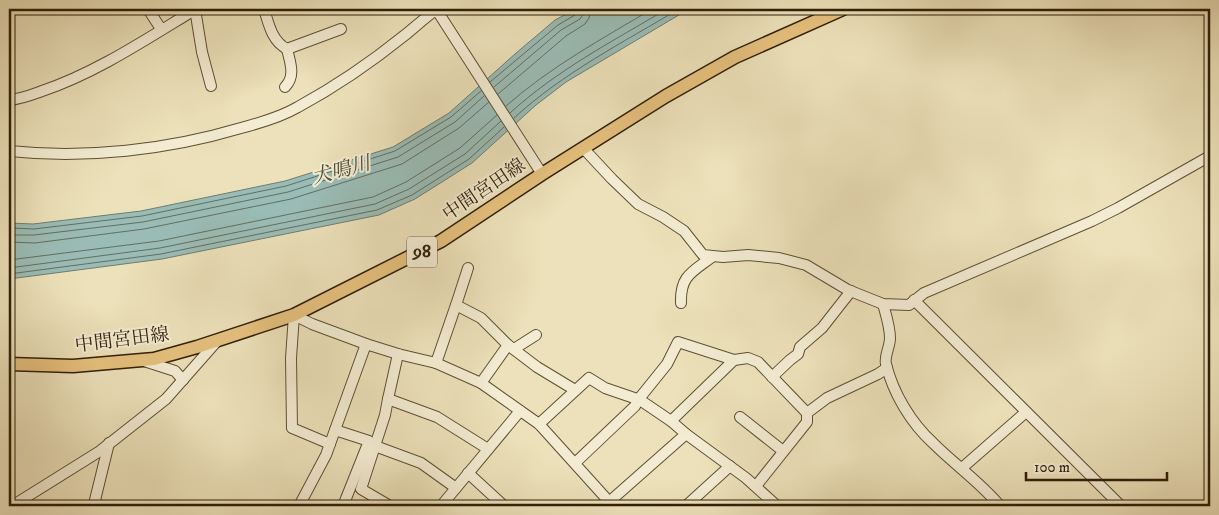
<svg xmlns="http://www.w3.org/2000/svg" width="1219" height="515" viewBox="0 0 1219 515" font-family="'IM FELL DW Pica','Noto Serif JP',serif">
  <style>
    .water { fill: #9abcb6; stroke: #6f7d70 }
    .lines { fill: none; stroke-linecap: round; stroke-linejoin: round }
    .shore { stroke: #646e5f; stroke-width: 1 }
    .minor-casing { stroke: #5e5034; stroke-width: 12 }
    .major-casing { stroke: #2f1f08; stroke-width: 15 }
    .minor { stroke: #f3ecd2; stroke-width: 10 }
    .major { stroke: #e6c07d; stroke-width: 12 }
    .labels { text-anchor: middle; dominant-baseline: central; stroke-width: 4; stroke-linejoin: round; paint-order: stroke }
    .shield { fill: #f3ecd2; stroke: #6a5c45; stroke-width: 1 }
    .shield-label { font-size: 18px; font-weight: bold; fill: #2f1f08 }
    .street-label { font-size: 19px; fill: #2f1f08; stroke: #f3ecd2 }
    .water-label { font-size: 20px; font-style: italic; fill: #4f4e3c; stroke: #f3ecd2 }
  </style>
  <rect width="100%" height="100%" fill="#ece1ba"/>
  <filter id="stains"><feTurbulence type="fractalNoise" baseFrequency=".004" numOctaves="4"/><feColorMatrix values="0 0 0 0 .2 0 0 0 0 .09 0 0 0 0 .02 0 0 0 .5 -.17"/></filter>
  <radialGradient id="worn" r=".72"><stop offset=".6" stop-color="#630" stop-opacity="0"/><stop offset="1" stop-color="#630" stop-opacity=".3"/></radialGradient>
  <polygon class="water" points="576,9 689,9 566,82 536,105 472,163 415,199 379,215 162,259 9,279 9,223 33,224 141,211 285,181 393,147 449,113 515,54 555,20"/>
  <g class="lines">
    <g class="shore">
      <polyline points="490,82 558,25 575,15 577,9"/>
      <polyline points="494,87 561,30 580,19 583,14 583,9"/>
      <polyline points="498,94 566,36 585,24 589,18 591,9"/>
      <path d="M 506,106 C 550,67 602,39 652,9"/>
      <path d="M 510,113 C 557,70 613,41 667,9"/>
      <path d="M 514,118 C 563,73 622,43 679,9"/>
      <polyline points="9,228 34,229 142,216 286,186 395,151 451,117 481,91"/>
      <polyline points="9,235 34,235 143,222 288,192 398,157 455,122 484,96"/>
      <polyline points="9,242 35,243 144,229 291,199 402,164 459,128 489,102"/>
      <polyline points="9,260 159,241 373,197 406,182 460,148 497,115"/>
      <polyline points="9,268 160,248 375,204 409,189 465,154 501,121"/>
      <polyline points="9,274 161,254 377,210 412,195 469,159 504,127"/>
    </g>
    <g class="minor-casing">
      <g id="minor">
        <polyline points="148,9 161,29"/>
        <polyline points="195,9 202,52 211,86"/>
        <path d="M 264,9 C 269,25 272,41 287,49 L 341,29"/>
        <polyline points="436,9 542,174"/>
        <path d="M 285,87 C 296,76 290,62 287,49"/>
        <path d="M 9,100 C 21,99 31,95 42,91 C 96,73 148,38 196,9"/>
        <polyline points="584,149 612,179 638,204 663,217 684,231 703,255 723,257 748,255 779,258 806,265 848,290 883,304 909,305 924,293 1092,221 1118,208 1210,156"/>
        <path d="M 9,151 C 86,159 167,150 241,128 C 260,123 281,117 298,107 C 333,88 374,60 405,35 C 416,26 426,17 437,9"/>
        <polyline points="914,300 1121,506"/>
        <path d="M 681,303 C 680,276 692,272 712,257"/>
        <path d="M 883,304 C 886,315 890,327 890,338 C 890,347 884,356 886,364 C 893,393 911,423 933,443 C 955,465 980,482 1000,506"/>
        <polyline points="456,305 468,268"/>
        <polyline points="514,349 536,335"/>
        <polyline points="734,360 748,358 758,362 807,413 807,422 756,486"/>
        <polyline points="144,361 175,371 183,380"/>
        <polyline points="436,363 456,305 481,318 508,345"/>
        <polyline points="772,377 790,360 798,354 800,347 822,328 851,291"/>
        <polyline points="481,383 508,345 537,367 575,390"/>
        <polyline points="388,399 398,354"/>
        <polyline points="807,413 827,398 878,374 887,368"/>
        <polyline points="740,417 783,451"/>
        <polyline points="539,424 589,378 605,388 640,400 671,421 686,434 746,478 777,506"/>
        <polyline points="335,430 369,441 343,506"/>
        <polyline points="330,444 292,428 291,358 294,315 312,324 366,344 398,354 436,363 481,383 539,424 613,506"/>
        <polyline points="375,446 421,463 456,488"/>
        <polyline points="575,463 635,406 638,400 667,364 678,342 734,360 671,421"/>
        <polyline points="962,468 1026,412"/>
        <polyline points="468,473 504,506"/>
        <polyline points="609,502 686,434"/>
        <polyline points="12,506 100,451 166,399 218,340"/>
        <polyline points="99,506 95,500 109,443"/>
        <polyline points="299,506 326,455 366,344"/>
        <polyline points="390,506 361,489 385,415 388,399 437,417 488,449"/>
        <polyline points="441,506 520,411"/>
        <polyline points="686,506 730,466"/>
      </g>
    </g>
    <g class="major-casing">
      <polyline id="major" points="9,364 73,366 154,359 197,347 294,315 441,241 542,174 666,96 735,57 843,9"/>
    </g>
    <use href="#minor" class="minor"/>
    <use href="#major" class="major"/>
  </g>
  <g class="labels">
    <rect class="shield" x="407" y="236.5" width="30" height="31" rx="4"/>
    <g class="shield-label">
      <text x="422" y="252">98</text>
    </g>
    <g class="street-label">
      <text transform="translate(484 190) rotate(-34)">中間宮田線</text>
      <text transform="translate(122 340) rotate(-7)">中間宮田線</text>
    </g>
    <g class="water-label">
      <text transform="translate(341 171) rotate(-15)">犬鳴川</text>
    </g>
  </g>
  <rect width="1219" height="515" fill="none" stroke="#ece1ba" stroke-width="30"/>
  <rect x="10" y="10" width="1199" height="495" fill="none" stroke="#2f1f08" stroke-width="2.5"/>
  <rect x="15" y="15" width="1189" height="485" fill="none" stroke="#2f1f08"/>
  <path d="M1026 472v8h141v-8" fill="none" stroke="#2f1f08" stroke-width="2.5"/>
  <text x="1034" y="472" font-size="15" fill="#2f1f08" stroke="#f3ecd2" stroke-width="4" paint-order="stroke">100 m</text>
  <rect width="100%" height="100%" filter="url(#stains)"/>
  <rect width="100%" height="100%" fill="url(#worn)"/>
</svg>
